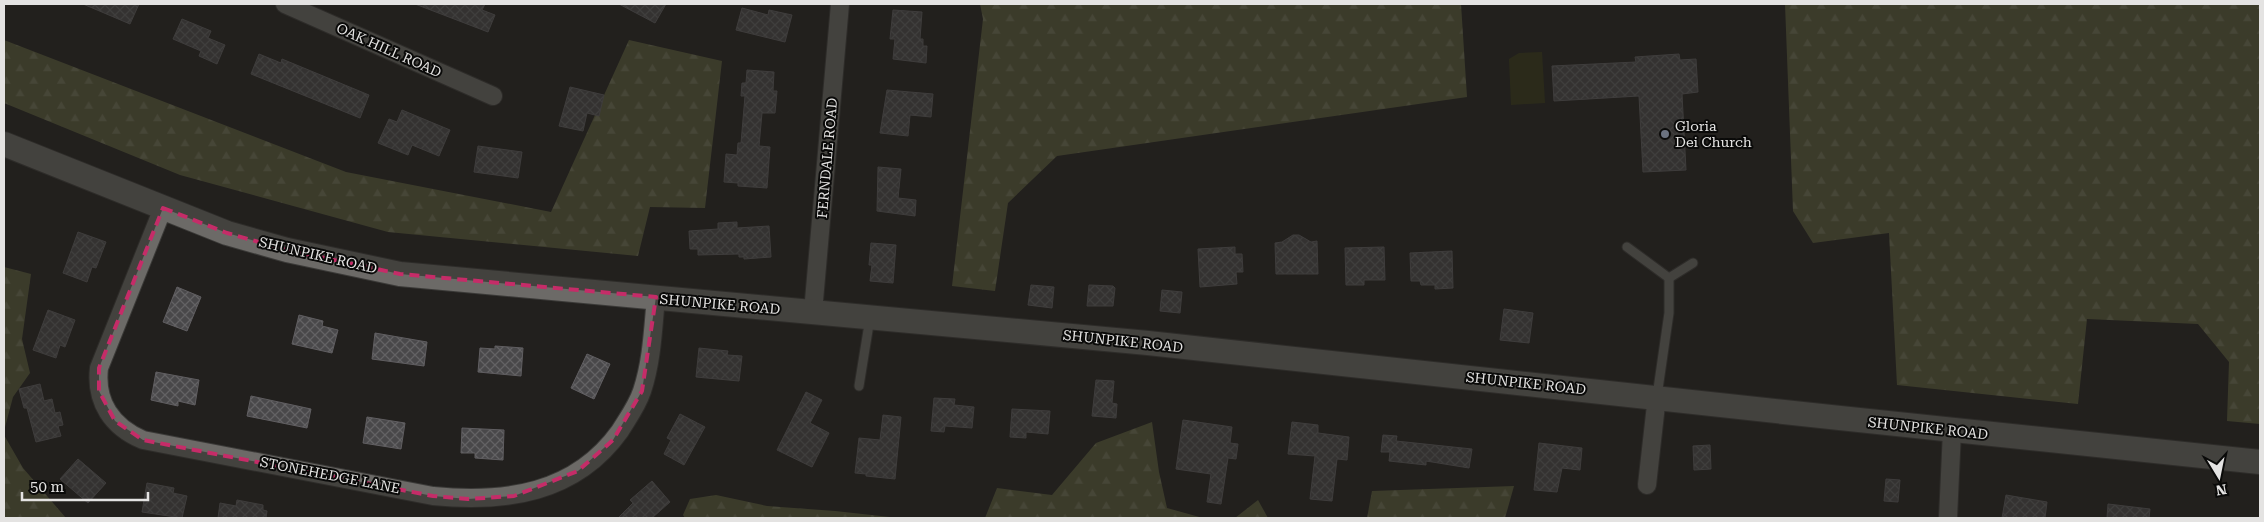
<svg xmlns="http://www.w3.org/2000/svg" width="2264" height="522" viewBox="0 0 2264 522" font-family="'Roboto Serif',serif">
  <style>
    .forest { fill: url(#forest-firs) }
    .green { fill: #363717 }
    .building { fill: url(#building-cross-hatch); stroke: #605e61 }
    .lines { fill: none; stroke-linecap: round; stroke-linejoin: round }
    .service-casing { stroke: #3b3a38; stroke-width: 11 }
    .minor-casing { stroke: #3b3a38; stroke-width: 20 }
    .secondary-casing { stroke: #3b3a38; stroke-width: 26 }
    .service { stroke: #6c6a67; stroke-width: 9 }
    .minor { stroke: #6c6a67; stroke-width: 18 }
    .secondary { stroke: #6c6a67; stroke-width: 24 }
    .marked { fill: none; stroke: #c52c68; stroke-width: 4; stroke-dasharray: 10 6; stroke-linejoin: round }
    .worship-dot { fill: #6b7280; stroke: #0a0a09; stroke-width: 2 }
    .labels { text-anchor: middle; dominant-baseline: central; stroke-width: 4; stroke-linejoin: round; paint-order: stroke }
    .street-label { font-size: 14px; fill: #e4e3e2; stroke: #0a0a09 }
    .poi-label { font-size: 14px; fill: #e4e3e2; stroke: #0a0a09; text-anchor: start }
  </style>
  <defs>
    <pattern id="forest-firs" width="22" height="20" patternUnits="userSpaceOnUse" patternTransform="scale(1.25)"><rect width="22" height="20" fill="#5a5c3b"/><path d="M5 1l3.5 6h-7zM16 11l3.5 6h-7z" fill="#727357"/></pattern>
    <pattern id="building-cross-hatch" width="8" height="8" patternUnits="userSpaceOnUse" patternTransform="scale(1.25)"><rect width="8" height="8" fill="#49484a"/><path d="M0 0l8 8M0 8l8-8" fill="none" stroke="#636264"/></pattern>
  </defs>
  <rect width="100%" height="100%" fill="#22201e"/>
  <g class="forest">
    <polygon points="980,4 1461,4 1467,97 1057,156 1008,203 995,291 952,286 983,19"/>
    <polygon points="1785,4 2260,4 2260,424 2227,421 2229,362 2198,324 2087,319 2078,404 1897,385 1889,233 1813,243 1793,211"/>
    <polygon points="4,40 346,172 551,212 629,40 722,61 705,208 650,207 638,256 388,232 180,175 4,103"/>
    <polygon points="4,267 31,274 22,339 30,373 13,397 4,431"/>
    <polygon points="1152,422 1159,472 1167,508 1203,518 985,518 997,488 1052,495 1096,443"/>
    <polygon points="4,435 23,468 66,518 4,518"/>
    <polygon points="1514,486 1505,518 1367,518 1372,491"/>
    <polygon points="716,495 767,506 835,511 899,518 685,518 683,515 690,499"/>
    <polygon points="1258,500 1268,518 1235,518"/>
  </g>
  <polygon class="green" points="1542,52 1545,103 1511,105 1509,59 1519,53"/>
  <g class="building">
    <polygon points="83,4 139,4 130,24"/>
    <polygon points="415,4 485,4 482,10 495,15 488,32"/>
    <polygon points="619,4 666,4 655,23"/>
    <polygon points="742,8 768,15 769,10 792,15 785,42 736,30"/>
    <polygon points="893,10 922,12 920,39 923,39 923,46 927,46 926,63 893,59 895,39 890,39"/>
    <polygon points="182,19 211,31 208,38 225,45 217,64 199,56 201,51 173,39"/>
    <polygon points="259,54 281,63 282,59 369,95 360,118 251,74"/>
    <polygon points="1679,54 1680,60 1696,59 1698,92 1682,94 1686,170 1643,172 1639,96 1554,101 1552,66 1636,62 1635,57"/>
    <polygon points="747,70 774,72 773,91 777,91 775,113 762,113 759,146 770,147 767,188 738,186 738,183 724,182 726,154 737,155 738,143 741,143 745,96 741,96 742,83 746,83"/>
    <polygon points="570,87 604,95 599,116 587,113 583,131 559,126"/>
    <polygon points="887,90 933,94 931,117 910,115 908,136 880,133"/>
    <polygon points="402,110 450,130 439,156 412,145 408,155 378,143 389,119 397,122"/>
    <polygon points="478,146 522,152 518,178 474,172"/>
    <polygon points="878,167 901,169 898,198 916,200 915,216 877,211"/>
    <polygon points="737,222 737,228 769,226 771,257 744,259 744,257 739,257 739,254 698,255 698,249 690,249 689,231 718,229 718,223"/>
    <polygon points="78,232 106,242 96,268 92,267 87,282 63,273"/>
    <polygon points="1293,235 1299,235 1311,242 1317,241 1318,274 1276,274 1275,243 1282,242"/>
    <polygon points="871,243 896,245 893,283 870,281 872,265 869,265"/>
    <polygon points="1235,247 1235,254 1242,254 1243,272 1236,272 1237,284 1200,287 1198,249"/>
    <polygon points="1384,247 1385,280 1364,280 1364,285 1346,285 1345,248"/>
    <polygon points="1452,251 1453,288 1435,289 1435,285 1421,285 1420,281 1411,281 1410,253"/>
    <polygon points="1031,285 1054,287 1052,308 1028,305"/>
    <polygon points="1089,285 1113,286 1115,288 1113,306 1087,306"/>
    <polygon points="177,287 201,297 187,331 163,322"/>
    <polygon points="1162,290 1182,292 1180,313 1160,311"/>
    <polygon points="1504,309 1533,313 1529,343 1500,340"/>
    <polygon points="48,310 75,320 65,347 60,345 56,358 33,350"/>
    <polygon points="299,315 323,321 322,326 338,330 332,353 292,344"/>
    <polygon points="375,333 427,342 424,366 372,359"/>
    <polygon points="495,346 523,348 521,376 478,372 480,348 495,349"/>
    <polygon points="699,348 728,351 727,355 742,356 739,381 696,377"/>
    <polygon points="587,354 610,364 594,399 571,388"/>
    <polygon points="156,372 199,380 195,405 178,401 178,406 151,400"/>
    <polygon points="1096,380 1114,381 1112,403 1117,404 1116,418 1092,416"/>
    <polygon points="40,384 44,401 52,399 55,413 60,412 63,425 58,426 61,436 36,442 27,408 24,408 19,389"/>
    <polygon points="806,392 822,400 810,423 829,433 812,467 777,450"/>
    <polygon points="251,396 311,409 307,428 247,416"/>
    <polygon points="934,398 955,399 954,405 974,407 972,428 945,426 944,432 931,431"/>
    <polygon points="1012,409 1050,411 1048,434 1026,432 1026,438 1010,437"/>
    <polygon points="680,414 705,427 684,465 664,454 671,440 667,438"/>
    <polygon points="883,415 901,417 895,479 866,476 866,474 855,473 859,438 880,440"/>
    <polygon points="367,417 405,423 401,449 363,443"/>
    <polygon points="1183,420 1232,427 1230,443 1238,444 1236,459 1228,458 1221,504 1207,502 1211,474 1176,469"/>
    <polygon points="1292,422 1318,425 1318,433 1349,437 1347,460 1337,459 1332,501 1310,499 1315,456 1288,454"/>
    <polygon points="462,428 504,430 503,460 475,458 475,453 461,453"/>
    <polygon points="1383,435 1397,436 1396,441 1472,449 1469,468 1426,461 1426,465 1389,461 1390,452 1381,452"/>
    <polygon points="1539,443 1582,448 1580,470 1562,468 1557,492 1534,490"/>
    <polygon points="1710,445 1711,469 1694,470 1693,446"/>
    <polygon points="78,459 106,483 88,503 60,479"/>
    <polygon points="1886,479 1900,480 1898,502 1884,501"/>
    <polygon points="652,481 670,502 652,518 618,518 633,503 630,500"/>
    <polygon points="147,483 174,488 173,493 187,496 182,518 142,512"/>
    <polygon points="2006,495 2047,502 2045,518 2002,518"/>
    <polygon points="237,500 263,505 263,510 267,511 266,518 218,518 220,503 236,506"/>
    <polygon points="2108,504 2150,509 2149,518 2107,518"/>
  </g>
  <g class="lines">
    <g class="service-casing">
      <g id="service">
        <polyline points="1627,247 1669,278"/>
        <polyline points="1669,278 1693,263"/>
        <polyline points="859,386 870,318"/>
        <polyline points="1657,396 1669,313 1669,278"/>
      </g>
    </g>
    <g class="minor-casing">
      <g id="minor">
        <polyline points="285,4 493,96"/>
        <path d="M 163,208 L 99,368 C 95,402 112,427 143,440 L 433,496 C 505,503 575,494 620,431 C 628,418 637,406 642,391 C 652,361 653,329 656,297"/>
        <polyline points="813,312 840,4"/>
        <polyline points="1647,485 1657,396"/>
        <polyline points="1948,518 1952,431"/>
      </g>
    </g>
    <g class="secondary-casing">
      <path id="secondary" d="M 4,144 L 227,233 L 287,250 L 400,274 C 649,299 899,318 1148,343 C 1519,382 1889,425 2260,462"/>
    </g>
    <use href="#service" class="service"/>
    <use href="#minor" class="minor"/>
    <use href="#secondary" class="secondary"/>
  </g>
  <path d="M0 0H2264V522H0ZM 163,208 L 227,233 L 287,250 L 400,274 L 656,297 L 642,391 L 613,440 L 578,471 L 514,496 L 468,499 L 433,496 L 143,440 L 115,421 L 99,391 L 99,368 Z" fill="#22201e" fill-opacity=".55" fill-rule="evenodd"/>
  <path class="marked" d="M 163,208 L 227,233 L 287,250 L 400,274 L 656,297 L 642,391 L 613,440 L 578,471 L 514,496 L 468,499 L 433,496 L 143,440 L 115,421 L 99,391 L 99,368 Z"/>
  <circle class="worship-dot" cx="1665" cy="134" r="5"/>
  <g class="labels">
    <g class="street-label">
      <text transform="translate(389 50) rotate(24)">OAK HILL ROAD</text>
      <text transform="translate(827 158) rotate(-85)">FERNDALE ROAD</text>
      <text transform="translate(318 255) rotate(13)">SHUNPIKE ROAD</text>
      <text transform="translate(720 304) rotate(5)">SHUNPIKE ROAD</text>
      <text transform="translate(1123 341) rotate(6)">SHUNPIKE ROAD</text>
      <text transform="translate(1526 383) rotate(6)">SHUNPIKE ROAD</text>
      <text transform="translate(1928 428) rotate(6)">SHUNPIKE ROAD</text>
      <text transform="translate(330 475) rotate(11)">STONEHEDGE LANE</text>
    </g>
    <g class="poi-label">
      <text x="1675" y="126">Gloria<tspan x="1675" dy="16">Dei Church</tspan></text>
    </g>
  </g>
  <rect width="2264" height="522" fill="none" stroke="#e4e3e2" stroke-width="10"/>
  <g transform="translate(2219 477) rotate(170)" stroke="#0a0a09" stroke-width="4" paint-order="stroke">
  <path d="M0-4L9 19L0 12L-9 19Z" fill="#e4e3e2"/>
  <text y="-8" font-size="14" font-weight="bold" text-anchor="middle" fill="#e4e3e2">N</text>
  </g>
  <path d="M22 492v8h126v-8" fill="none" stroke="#e4e3e2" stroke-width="2.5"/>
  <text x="30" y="492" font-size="15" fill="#e4e3e2" stroke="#0a0a09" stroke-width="4" paint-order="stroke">50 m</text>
</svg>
